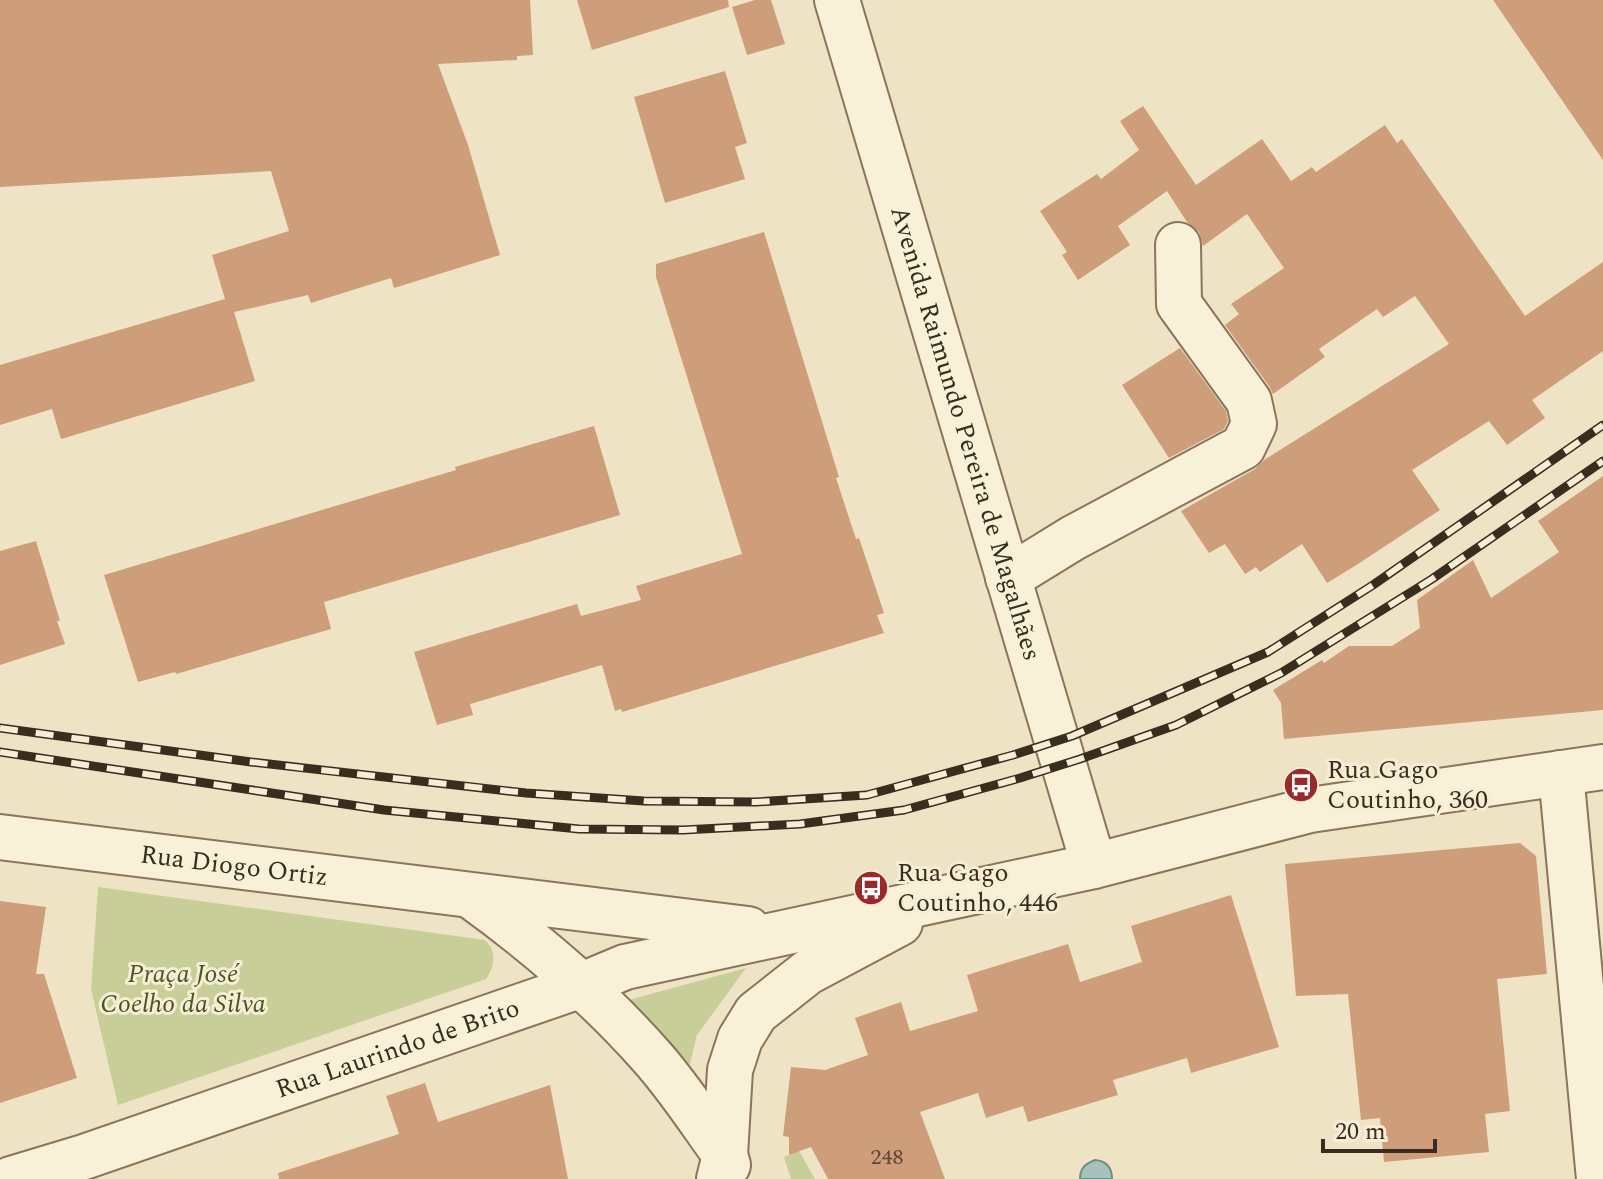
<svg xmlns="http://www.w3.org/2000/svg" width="1603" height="1179" viewBox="0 0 1603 1179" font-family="Spectral,serif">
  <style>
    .green { fill: #c7ce98 }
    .water { fill: #a7c2ba; stroke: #6d9188; stroke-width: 2 }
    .building { fill: #ce9d7a }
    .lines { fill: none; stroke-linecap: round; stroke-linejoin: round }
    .minor-casing { stroke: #8a745a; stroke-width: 48 }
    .minor { stroke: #f9f0d8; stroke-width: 44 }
    .rail-casing { stroke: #3a2c1f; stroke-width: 9 }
    .rail { stroke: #f6edd5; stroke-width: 6; stroke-dasharray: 18; stroke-linecap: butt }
    .labels { text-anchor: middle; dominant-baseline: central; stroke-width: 6; stroke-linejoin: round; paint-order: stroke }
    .number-label { font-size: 22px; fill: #5f4836 }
    .street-label { font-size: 26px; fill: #3a2c1f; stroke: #f6edd5 }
    .poi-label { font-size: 26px; fill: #3a2c1f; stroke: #f6edd5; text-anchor: start }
    .park-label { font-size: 26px; font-style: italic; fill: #4a5725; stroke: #f6edd5 }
  </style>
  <rect width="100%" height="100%" fill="#efe3c5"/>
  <g class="green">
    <path d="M 98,887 L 485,940 C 497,952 495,965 486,979 L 118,1105 L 91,989 Z"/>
    <polygon points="746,968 697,1035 689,1067 625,1001"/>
    <polygon points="799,1151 815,1179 791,1179 784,1157"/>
  </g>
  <path class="water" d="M 1095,1160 C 1106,1161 1112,1167 1112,1179 L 1080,1179 C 1080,1168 1085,1164 1095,1160 Z"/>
  <g class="building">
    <polygon points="0,0 530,0 533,55 517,56 517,60 438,64 468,145 500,255 394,288 391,278 311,303 308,295 234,312 255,381 61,439 52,409 0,425 0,365 225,299 212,255 289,231 271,171 0,187"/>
    <polygon points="577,0 728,0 729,7 592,50"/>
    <polygon points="755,0 771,0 785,44 747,55 732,7"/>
    <polygon points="1493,0 1603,0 1603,160"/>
    <polygon points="725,71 747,143 735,147 745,179 665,203 634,97"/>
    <polygon points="1143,106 1196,185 1262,139 1291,181 1312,167 1316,172 1385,125 1397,143 1402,139 1525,316 1603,262 1603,351 1532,400 1545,418 1507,445 1489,421 1412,470 1440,510 1358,564 1327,583 1302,544 1260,572 1256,567 1245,574 1225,544 1209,553 1181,511 1255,469 1264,460 1449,344 1415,296 1383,317 1377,309 1319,349 1325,357 1273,394 1269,386 1225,325 1239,314 1231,304 1284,268 1247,214 1203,246 1199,232 1187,222 1167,191 1118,226 1130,245 1078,280 1062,255 1067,252 1040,211 1097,174 1101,179 1139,150 1120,121"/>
    <polygon points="764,232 839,477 836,478 856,539 859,538 884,613 877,615 884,633 622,712 621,709 615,711 602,665 470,704 473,715 437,725 414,652 577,604 581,616 641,600 636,586 742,554 656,277 656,264"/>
    <polygon points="1180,348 1226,411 1228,421 1224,429 1169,458 1122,385"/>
    <polygon points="594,426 620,515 324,602 331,629 176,674 175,672 138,682 104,575 456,470 455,467"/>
    <polygon points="1603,476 1603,710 1284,739 1281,703 1273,690 1322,660 1324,663 1349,646 1392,646 1420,628 1417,600 1473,560 1491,598 1559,552 1538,521"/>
    <polygon points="36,541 60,621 57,621 65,644 0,665 0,551"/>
    <polygon points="1520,843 1536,856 1547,974 1497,979 1510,1111 1485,1114 1489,1152 1384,1162 1380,1118 1361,1120 1348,994 1296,996 1285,864"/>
    <polygon points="1231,895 1279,1047 1191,1073 1187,1058 1113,1080 1118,1095 1028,1122 1023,1106 986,1118 978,1093 920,1112 945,1179 828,1179 811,1147 789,1155 789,1137 783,1136 791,1067 825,1070 868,1055 855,1018 901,1002 910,1031 978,1011 967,975 1068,944 1080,982 1142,962 1131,926"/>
    <polygon points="0,901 46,907 36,974 44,974 77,1078 0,1103"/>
    <polygon points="425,1083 438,1122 550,1085 568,1179 279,1179 278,1173 399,1134 386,1096"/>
  </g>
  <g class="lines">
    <g class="minor-casing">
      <g id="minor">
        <path id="s1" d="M 837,0 L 1094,866"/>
        <polyline points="1008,578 1073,538 1243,447 1254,424 1249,401 1179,304 1178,245"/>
        <polyline points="1561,773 1599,1179"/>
        <path id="s2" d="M 0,837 L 748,929"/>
        <path d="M 471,896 C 536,943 597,995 651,1056 C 678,1086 701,1122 725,1155 L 728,1165"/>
        <path id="s3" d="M 11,1179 L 84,1157 L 582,985 L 625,967 L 1094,866 L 1310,810 L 1603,767"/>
        <polyline points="719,1179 725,1155 730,1070 740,1039 756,1013 808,972 900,923"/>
      </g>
    </g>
    <use href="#minor" class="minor"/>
    <g class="rail-casing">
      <g id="rail">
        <polyline points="0,728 251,762 526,793 644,801 756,802 867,795 1013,755 1072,736 1268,652 1373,585 1603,425"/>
        <polyline points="0,752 384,810 579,829 683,830 800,824 904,810 1020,778 1080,759 1176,725 1281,673 1432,579 1603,461"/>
      </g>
    </g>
    <use href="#rail" class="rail"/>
  </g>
  <defs>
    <g id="bus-disc" transform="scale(1.8)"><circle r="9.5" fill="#9a2929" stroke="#f6edd5"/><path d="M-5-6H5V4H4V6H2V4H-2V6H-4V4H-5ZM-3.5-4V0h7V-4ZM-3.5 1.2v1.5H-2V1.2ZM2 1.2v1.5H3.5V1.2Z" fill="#fff"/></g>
  </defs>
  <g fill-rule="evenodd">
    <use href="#bus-disc" x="1301" y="785"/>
    <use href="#bus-disc" x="871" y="888"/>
  </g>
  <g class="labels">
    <g class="number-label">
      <text x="887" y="1157">248</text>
    </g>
    <g class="street-label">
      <text stroke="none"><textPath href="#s1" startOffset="452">Avenida Raimundo Pereira de Magalhães</textPath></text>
      <text stroke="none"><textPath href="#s2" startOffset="236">Rua Diogo Ortiz</textPath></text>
      <text stroke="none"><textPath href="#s3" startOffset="408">Rua Laurindo de Brito</textPath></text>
    </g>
    <g class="poi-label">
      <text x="1327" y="770">Rua Gago<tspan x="1327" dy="30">Coutinho, 360</tspan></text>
      <text x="897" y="873">Rua Gago<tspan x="897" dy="30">Coutinho, 446</tspan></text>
    </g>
    <g class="park-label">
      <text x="183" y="974">Praça José<tspan x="183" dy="30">Coelho da Silva</tspan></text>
    </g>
  </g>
  <path d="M1323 1139v12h112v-12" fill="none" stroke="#3a2c1f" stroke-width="4"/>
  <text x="1335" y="1139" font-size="24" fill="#3a2c1f" stroke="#f6edd5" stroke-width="6" paint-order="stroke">20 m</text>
</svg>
